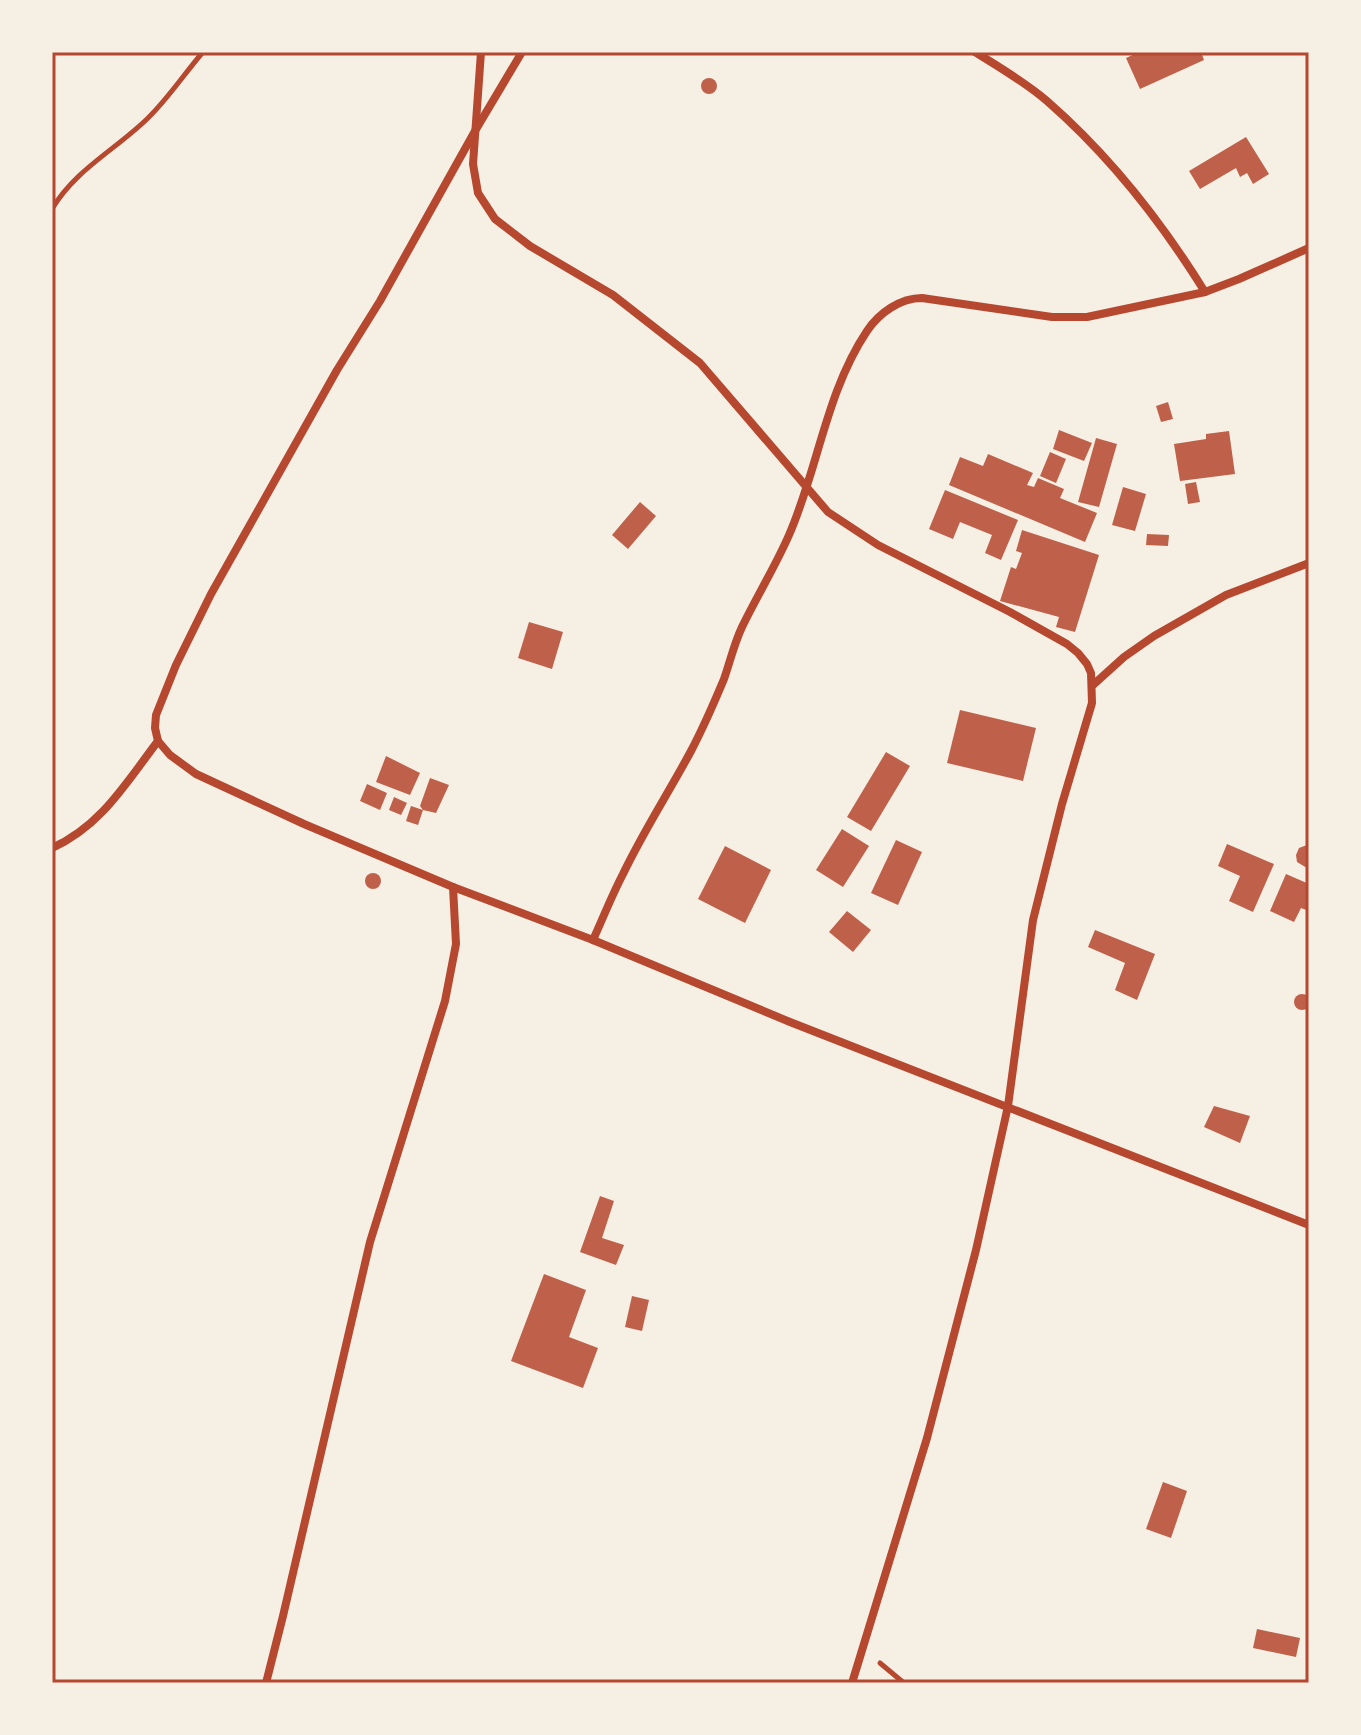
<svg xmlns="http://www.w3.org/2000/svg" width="1361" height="1735" viewBox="0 0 1361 1735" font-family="Georgia,serif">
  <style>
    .building { fill: #bf614a }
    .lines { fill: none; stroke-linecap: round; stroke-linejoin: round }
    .path { stroke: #b5482f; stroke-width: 5 }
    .minor { stroke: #b5482f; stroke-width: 8 }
    .neatline { fill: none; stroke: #b5482f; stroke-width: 3 }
  </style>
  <rect width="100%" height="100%" fill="#f6efe4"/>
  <g class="building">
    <polygon points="1139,52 1201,52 1204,60 1140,89 1126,58"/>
    <circle cx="709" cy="86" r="8"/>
    <polygon points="1246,137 1269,174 1253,184 1247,173 1240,177 1236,168 1200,189 1189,171"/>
    <polygon points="1168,402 1173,419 1161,422 1156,406"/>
    <polygon points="1059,430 1092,443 1084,461 1053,449"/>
    <polygon points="1229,431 1235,474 1180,481 1174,444 1206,439 1206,434"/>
    <polygon points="1096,438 1117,444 1099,507 1078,502"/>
    <polygon points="1050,452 1066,459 1056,483 1040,476"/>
    <polygon points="988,454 1033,473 1027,485 1034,487 1038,478 1064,489 1060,498 1097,513 1085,542 949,485 960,457 983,466"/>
    <polygon points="1196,482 1200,502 1188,504 1185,484"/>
    <polygon points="1123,487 1146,494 1135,531 1112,525"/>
    <polygon points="945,490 1018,520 1001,560 985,553 992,535 960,522 953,539 929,529"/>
    <polygon points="640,502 656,516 628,549 612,535"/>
    <polygon points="1022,530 1099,555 1075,632 1056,627 1059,617 1000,601 1011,567 1016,569 1022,553 1016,551"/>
    <polygon points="1147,534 1169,535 1168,546 1146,545"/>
    <polygon points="529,622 563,632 552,669 518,658"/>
    <polygon points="960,710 1036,728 1023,781 947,763"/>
    <polygon points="886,752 910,766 871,831 847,817"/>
    <polygon points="386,756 420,773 410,795 376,782"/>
    <polygon points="430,778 449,785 436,813 423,810 418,825 406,821 411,806 423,810 420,806"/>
    <polygon points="367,784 387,793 380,810 360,801"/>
    <polygon points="394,797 407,803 401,815 389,810"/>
    <polygon points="842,829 869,846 843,887 816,870"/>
    <polygon points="896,840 922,852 898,905 871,893"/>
    <polygon points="1227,844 1274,864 1253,912 1229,901 1240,876 1218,866"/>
    <polygon points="1307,845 1309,845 1309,868 1307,868 1297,862 1296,855 1299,848"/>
    <polygon points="725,846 771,870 745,923 698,899"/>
    <circle cx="373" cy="881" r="8"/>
    <polygon points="1286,874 1309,884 1309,911 1301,908 1294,922 1270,911"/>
    <polygon points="847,911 871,930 853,952 829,932"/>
    <polygon points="1095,930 1155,954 1137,1000 1115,990 1125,963 1088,947"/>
    <circle cx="1302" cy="1002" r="8"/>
    <polygon points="1214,1106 1250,1116 1240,1143 1204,1127"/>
    <polygon points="600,1196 614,1201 602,1238 624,1245 616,1265 580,1252"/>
    <polygon points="544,1274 586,1290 569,1337 598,1348 583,1388 511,1361"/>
    <polygon points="632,1296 649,1300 642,1331 625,1327"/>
    <polygon points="1163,1482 1187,1491 1171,1538 1146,1529"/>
    <polygon points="1257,1629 1300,1638 1296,1657 1253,1648"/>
  </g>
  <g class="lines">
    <g class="path">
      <path d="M 52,209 C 75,170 115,150 147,119 C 168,99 184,74 203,52"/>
      <polyline points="880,1663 904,1683"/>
    </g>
    <g class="minor">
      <polyline points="481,52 473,164 478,193 495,219 530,246 613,295 700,363 828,512 878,545 1010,612 1067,644 1078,653 1087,664 1091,673 1092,703 1062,804 1033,920 1008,1106 976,1250 927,1438 852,1683"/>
      <polyline points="522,52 475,131 380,301 337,370 211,594 176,665 156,715 155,728 158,741 170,755 196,774 304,824 453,887 593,940 790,1022 1309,1225"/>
      <path d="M 975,52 C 999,67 1025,82 1047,101 C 1110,156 1161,221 1205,292"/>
      <polyline points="1093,685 1124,657 1154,636 1226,595 1309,563"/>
      <path d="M 52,848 C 101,826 126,783 158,741"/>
      <path d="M 593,940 C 603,918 612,895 623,874 C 643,832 669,792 691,751 C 703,728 714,703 724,679 C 730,662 734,644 742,627 C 757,596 775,567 789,535 C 818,469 826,392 867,331 C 879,313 900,298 922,298 L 1052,317 L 1087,317 L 1205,292 L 1239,279 L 1309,248"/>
      <polyline points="266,1683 283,1616 370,1242 445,1001 456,944 453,887"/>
    </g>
  </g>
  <rect width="1361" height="1735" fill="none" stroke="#f6efe4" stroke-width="108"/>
  <rect x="54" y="54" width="1253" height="1627" class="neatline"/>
</svg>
